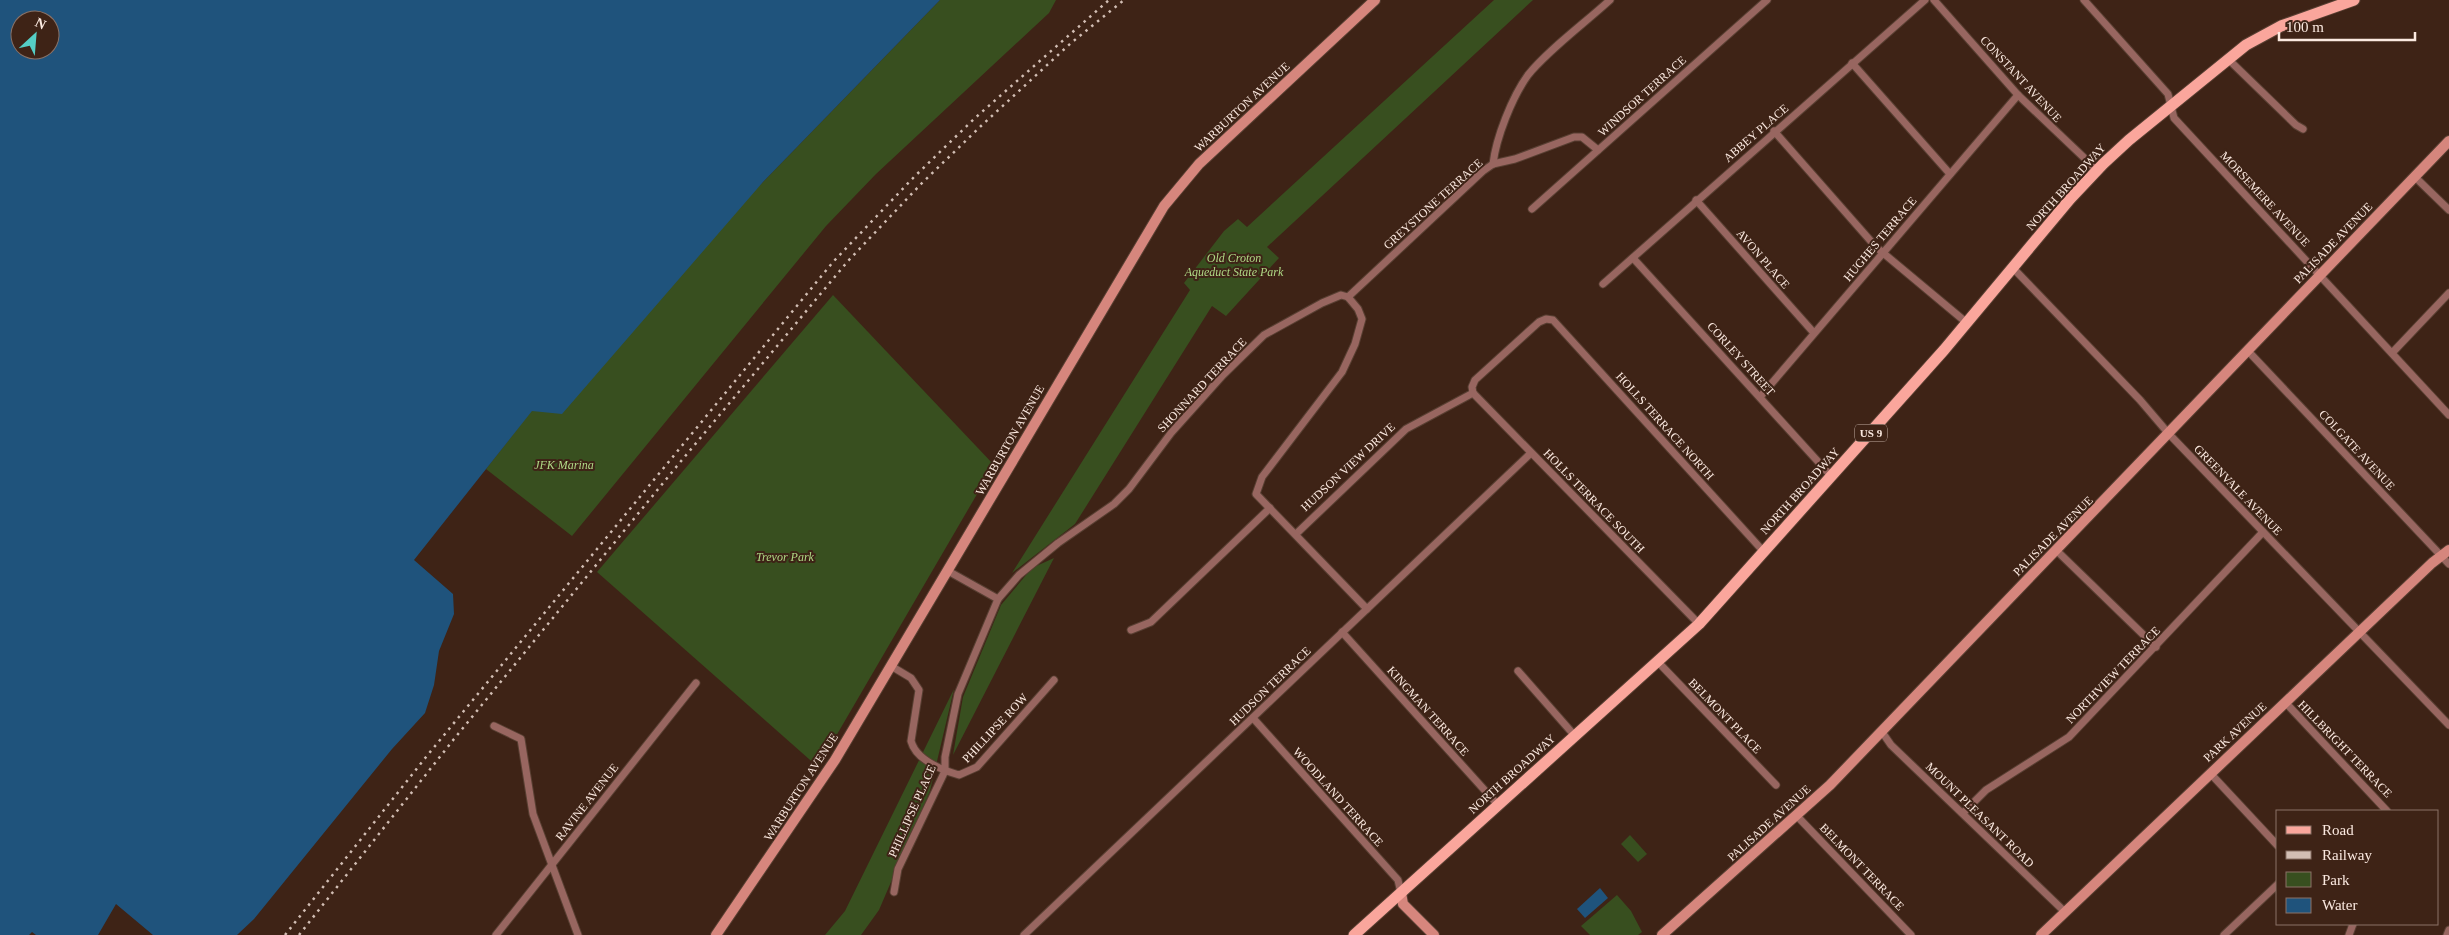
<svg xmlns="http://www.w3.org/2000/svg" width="2449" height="935" viewBox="0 0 2449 935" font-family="'Times New Roman',serif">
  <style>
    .green { fill: #384f1f }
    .water { fill: #1f537c; fill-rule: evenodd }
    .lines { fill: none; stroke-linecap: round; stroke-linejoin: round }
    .street-casing { stroke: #583f32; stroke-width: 9 }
    .secondary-casing { stroke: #583f32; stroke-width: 12 }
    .primary-casing { stroke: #583f32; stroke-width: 13 }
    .street { stroke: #986660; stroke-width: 7 }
    .secondary { stroke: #d6867d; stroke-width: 10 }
    .primary { stroke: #faa69c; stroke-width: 11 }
    .rail { stroke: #d2beb4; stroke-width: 2.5; stroke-dasharray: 2.5 5; stroke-linecap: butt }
    .labels { text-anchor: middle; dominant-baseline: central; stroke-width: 4; stroke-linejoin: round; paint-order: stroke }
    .shield { fill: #3e2316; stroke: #c2aea3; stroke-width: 1 }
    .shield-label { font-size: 11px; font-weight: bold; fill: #fbe9e0 }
    .street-label { font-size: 12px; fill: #fbe9e0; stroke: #3e2316 }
    .park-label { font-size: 12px; font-style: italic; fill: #afd986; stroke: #3e2316 }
  </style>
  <rect width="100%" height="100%" fill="#3e2316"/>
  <g class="green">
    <polygon points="940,0 1056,0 1049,13 876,174 826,226 572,536 486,469 532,410 763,182"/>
    <polygon points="1494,0 1533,0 1267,247 1279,258 1226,316 1212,306 1075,524 1012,573 1190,290 1184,283 1224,231 1238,219 1247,227"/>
    <polygon points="833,295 994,465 818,767 597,572"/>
    <polygon points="1054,558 953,755 963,697 1001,605 1032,568"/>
    <polygon points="954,689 930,791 879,910 861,935 825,935 845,911"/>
    <polygon points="1630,835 1647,854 1638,862 1621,844"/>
    <polygon points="1617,895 1631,911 1642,932 1638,935 1590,935 1581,926"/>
  </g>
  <g class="water">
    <path d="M 0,0 L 940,0 L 763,182 L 562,414 L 532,411 L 414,560 L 453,594 L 454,614 L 439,651 L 434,685 L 425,713 L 392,749 L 254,919 L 237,935 L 153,935 L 116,904 L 98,935 L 36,935 L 32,932 L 29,935 L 0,935 ZM 20,20 L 50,20 L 50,50 L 20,50 Z"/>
    <polygon points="1600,888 1608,898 1585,918 1577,909"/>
  </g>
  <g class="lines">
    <g class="street-casing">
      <g id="street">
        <polyline points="1934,0 2018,95 2097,170"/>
        <polyline points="2084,0 2168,94 2174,118 2449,415"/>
        <polyline points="2228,59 2296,125 2303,129"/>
        <polyline points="1852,63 1950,174"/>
        <polyline points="1774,131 1876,247 1967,323"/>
        <path d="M 1493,164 C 1496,138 1512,97 1528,75 C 1547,51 1586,22 1610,0"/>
        <polyline points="2415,177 2449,210"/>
        <polyline points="1696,200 1814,333"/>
        <polyline points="1532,209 1767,0"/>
        <polyline points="1633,258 1832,477"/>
        <polyline points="2013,268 2140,400 2169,434 2449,725"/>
        <polyline points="1603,284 1925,0"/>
        <polyline points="1348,297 1483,171 1493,164 1515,159 1574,137 1582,137 1598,150"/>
        <polyline points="2248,351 2449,564"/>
        <polyline points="2392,353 2449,293"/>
        <polyline points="1473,393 1472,387 1475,380 1539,322 1546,319 1553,320 1764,552"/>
        <polyline points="1473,393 1699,624"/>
        <polyline points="1760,397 2018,95"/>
        <polyline points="1296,534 1406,429 1473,393"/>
        <polyline points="2056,550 2156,647"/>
        <polyline points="948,571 998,599"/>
        <polyline points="1131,630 1151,622 1270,508"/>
        <polyline points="1342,632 1498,805"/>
        <polyline points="1658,662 1776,785"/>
        <path d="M 891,666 L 911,678 L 919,690 L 911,741 C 916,760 942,770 959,775 L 977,767 L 1054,680"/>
        <polyline points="1518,671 1575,736"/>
        <polyline points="2285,702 2387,811"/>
        <polyline points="1253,718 1398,880 1401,893"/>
        <polyline points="494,726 521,739 533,814 578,935"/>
        <polyline points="1882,732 1891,745 2065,912"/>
        <polyline points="2210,773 2278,846"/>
        <polyline points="1963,813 1986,790 2069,737 2263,532"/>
        <polyline points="1796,815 1911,935"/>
        <polyline points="894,892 898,869 945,771 945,757 958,694 998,599 1019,575 1058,543 1114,504 1129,489 1171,433 1223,375 1264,335 1322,303 1341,295 1348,297 1358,309 1362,319 1355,344 1342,372 1262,477 1256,494 1367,609"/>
        <polyline points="496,935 696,683"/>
        <polyline points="1024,935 1531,453"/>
        <polyline points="2224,935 2278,884"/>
        <polyline points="2349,935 2353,924"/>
        <polyline points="2447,935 2449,930"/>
      </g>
    </g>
    <g class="secondary-casing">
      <g id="secondary">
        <polyline points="1401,893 1403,904 1434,935"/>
        <polyline points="716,935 835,760 1164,206 1199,164 1375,0"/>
        <polyline points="1662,935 1830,785 2449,141"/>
        <polyline points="2041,935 2432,563 2449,550"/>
      </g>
    </g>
    <g class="primary-casing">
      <polyline id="primary" points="1354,935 1699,624 1944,350 2070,199 2103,164 2129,140 2246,45 2281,26 2354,0"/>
    </g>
    <use href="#street" class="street"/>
    <use href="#secondary" class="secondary"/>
    <use href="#primary" class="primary"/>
    <g class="rail">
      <polyline points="285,935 426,757 833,262 914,177 975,118 1109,0"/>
      <polyline points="299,935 454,739 677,466 848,261 922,183 981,126 1071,43 1124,0"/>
    </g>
  </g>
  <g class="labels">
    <rect class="shield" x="1855" y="424.5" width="32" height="17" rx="4"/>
    <g class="shield-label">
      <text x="1871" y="433">US 9</text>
    </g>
    <g class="street-label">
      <text transform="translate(2021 79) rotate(47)">CONSTANT AVENUE</text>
      <text transform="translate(1642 96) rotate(-42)">WINDSOR TERRACE</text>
      <text transform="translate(1242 107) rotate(-43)">WARBURTON AVENUE</text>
      <text transform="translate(1756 133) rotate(-41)">ABBEY PLACE</text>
      <text transform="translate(2066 187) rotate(-48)">NORTH BROADWAY</text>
      <text transform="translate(2265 199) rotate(47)">MORSEMERE AVENUE</text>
      <text transform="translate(1433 204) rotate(-42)">GREYSTONE TERRACE</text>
      <text transform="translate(1880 239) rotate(-50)">HUGHES TERRACE</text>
      <text transform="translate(2333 243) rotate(-46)">PALISADE AVENUE</text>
      <text transform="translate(1763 259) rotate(49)">AVON PLACE</text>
      <text transform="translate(1741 359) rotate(48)">CORLEY STREET</text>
      <text transform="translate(1202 385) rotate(-47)">SHONNARD TERRACE</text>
      <text transform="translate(1665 426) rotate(48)">HOLLS TERRACE NORTH</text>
      <text transform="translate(1010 440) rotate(-60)">WARBURTON AVENUE</text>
      <text transform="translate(2357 450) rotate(47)">COLGATE AVENUE</text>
      <text transform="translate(1348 467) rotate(-43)">HUDSON VIEW DRIVE</text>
      <text transform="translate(2238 490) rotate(46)">GREENVALE AVENUE</text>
      <text transform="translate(1800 491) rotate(-48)">NORTH BROADWAY</text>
      <text transform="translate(1594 501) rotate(46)">HOLLS TERRACE SOUTH</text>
      <text transform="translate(2053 536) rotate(-45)">PALISADE AVENUE</text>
      <text transform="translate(2113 675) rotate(-46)">NORTHVIEW TERRACE</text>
      <text transform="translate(1270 686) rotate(-44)">HUDSON TERRACE</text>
      <text transform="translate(1428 711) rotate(48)">KINGMAN TERRACE</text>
      <text transform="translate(1725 716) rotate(46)">BELMONT PLACE</text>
      <text transform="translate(995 728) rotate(-47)">PHILLIPSE ROW</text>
      <text transform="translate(2235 732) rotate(-43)">PARK AVENUE</text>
      <text transform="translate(2345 749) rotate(46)">HILLBRIGHT TERRACE</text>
      <text transform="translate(1512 774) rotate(-42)">NORTH BROADWAY</text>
      <text transform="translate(801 787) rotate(-57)">WARBURTON AVENUE</text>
      <text transform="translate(1338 797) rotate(48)">WOODLAND TERRACE</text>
      <text transform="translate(587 802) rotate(-52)">RAVINE AVENUE</text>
      <text transform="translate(912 811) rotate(-66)">PHILLIPSE PLACE</text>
      <text transform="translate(1980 815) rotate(44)">MOUNT PLEASANT ROAD</text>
      <text transform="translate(1769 823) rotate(-42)">PALISADE AVENUE</text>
      <text transform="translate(1862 867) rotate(46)">BELMONT TERRACE</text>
    </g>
    <g class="park-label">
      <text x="1234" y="258">Old Croton<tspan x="1234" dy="14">Aqueduct State Park</tspan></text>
      <text x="564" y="465">JFK Marina</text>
      <text x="785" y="557">Trevor Park</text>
    </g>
  </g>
  <rect x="2276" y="810" width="162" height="115" fill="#3e2316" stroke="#8a7267"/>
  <rect x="2286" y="826" width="25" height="8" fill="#faa69c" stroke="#8a7267"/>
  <text x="2322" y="835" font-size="15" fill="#fbe9e0">Road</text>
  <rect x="2286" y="851" width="25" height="8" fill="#d2beb4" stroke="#8a7267"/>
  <text x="2322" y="860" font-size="15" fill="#fbe9e0">Railway</text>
  <rect x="2286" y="872" width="25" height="15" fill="#384f1f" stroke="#8a7267"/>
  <text x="2322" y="885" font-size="15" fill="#fbe9e0">Park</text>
  <rect x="2286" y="898" width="25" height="15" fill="#1f537c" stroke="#8a7267"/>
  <text x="2322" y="910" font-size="15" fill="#fbe9e0">Water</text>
  <g transform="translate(35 35) rotate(26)"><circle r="24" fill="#3e2316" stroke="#8a7267"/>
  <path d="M0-4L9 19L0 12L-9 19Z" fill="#55cec5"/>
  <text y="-8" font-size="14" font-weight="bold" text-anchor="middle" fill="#fbe9e0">N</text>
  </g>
  <path d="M2279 32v8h136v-8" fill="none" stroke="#fbe9e0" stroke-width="2.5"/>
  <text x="2286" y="32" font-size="15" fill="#fbe9e0" stroke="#3e2316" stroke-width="4" paint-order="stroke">100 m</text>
</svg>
